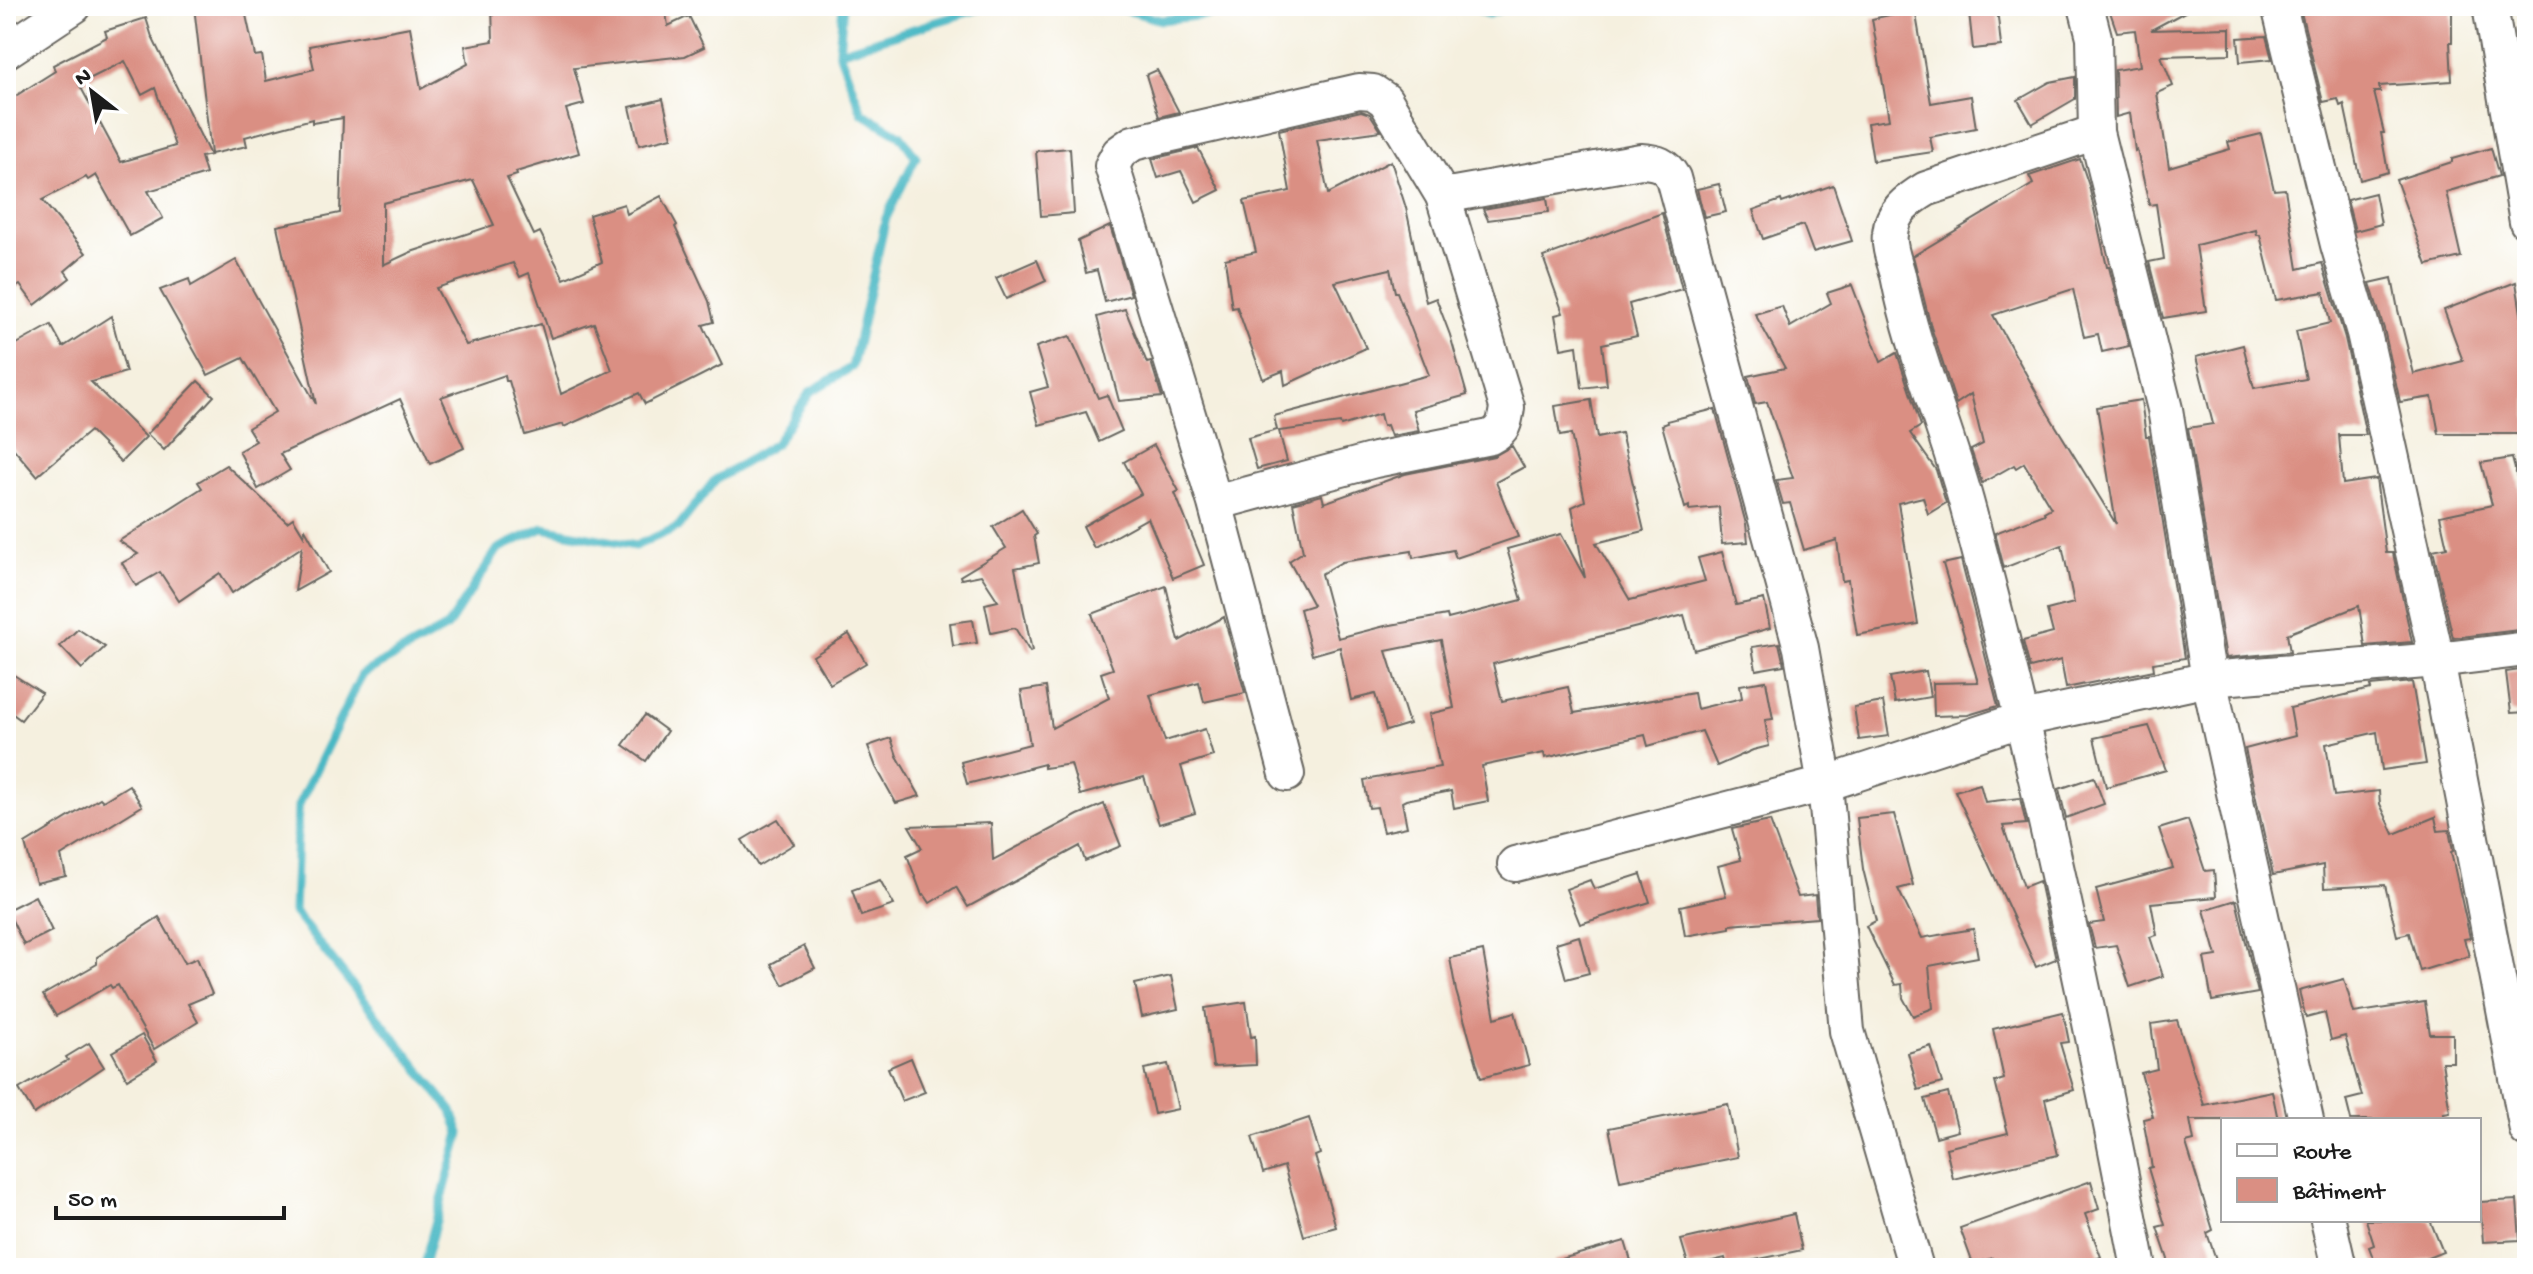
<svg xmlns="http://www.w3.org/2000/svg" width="2533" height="1274" viewBox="0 0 2533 1274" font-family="'Gochi Hand',sans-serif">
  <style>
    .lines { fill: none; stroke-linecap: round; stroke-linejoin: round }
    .stream { stroke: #4ab8c4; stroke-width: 9 }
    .building { fill: #da8f83; fill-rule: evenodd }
    .minor-casing { stroke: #686660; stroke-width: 38 }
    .minor { stroke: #fff; stroke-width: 34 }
  </style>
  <rect width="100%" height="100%" fill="#fff"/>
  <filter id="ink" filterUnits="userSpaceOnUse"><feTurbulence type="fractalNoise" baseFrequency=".0125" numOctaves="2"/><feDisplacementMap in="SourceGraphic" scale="16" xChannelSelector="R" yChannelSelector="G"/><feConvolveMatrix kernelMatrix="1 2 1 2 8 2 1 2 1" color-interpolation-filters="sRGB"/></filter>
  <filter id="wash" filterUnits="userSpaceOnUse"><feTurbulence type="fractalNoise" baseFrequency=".006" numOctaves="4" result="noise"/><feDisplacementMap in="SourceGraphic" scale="32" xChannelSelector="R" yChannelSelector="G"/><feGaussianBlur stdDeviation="1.8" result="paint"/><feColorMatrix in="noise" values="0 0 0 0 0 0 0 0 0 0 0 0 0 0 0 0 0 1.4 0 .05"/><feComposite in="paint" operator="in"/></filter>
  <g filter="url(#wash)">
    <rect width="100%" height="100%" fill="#f5f0df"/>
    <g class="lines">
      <g class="stream">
        <polyline points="1112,6 1161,20 1280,6"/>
        <polyline points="1471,6 1488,14 1509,6"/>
        <polyline points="839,52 988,6"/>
        <polyline points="423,1268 460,1133 452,1111 294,912 298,806 362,674 447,627 498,549 543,528 635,546 678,527 715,480 775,444 810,392 852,367 886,218 916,157 900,135 862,113 839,52 843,6"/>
      </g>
    </g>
    <g id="blocks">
      <g class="building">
        <path d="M 194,6 L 244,6 L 255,56 L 262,55 L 266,81 L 314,69 L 309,46 L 410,27 L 421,89 L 468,64 L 465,46 L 493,41 L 492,6 L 665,6 L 668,26 L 689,16 L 704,47 L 685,56 L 574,68 L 584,104 L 566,109 L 579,153 L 516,172 L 517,175 L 507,178 L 534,235 L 540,232 L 564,279 L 602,262 L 589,215 L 624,204 L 627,214 L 661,196 L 677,225 L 675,227 L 709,301 L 714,322 L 703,325 L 722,365 L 645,404 L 639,393 L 564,427 L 563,424 L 525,435 L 509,381 L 506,381 L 505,375 L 441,397 L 464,448 L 430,464 L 400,399 L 280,454 L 290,470 L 258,489 L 239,451 L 256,441 L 248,428 L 275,412 L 243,358 L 208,375 L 160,290 L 189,279 L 191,286 L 236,260 L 316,404 L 277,226 L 340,213 L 343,118 L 312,123 L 312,119 L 245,137 L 247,146 L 211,154 ZM 473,180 L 494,225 L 411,252 L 383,265 L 383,203 ZM 513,263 L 520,277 L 529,273 L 551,338 L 594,323 L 612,370 L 561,394 L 541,324 L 466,345 L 436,288 Z"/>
        <polygon points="2108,6 2196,6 2151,30 2230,28 2230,54 2161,56 2173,86 2157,93 2169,167 2230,149 2228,142 2261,134 2274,190 2285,189 2298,269 2322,263 2345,338 2366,435 2339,435 2343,484 2376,479 2386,553 2393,553 2412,642 2365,646 2359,606 2287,634 2290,652 2226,658 2188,428 2213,424 2196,357 2243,345 2254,388 2306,379 2296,331 2330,323 2324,292 2276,300 2260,235 2257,235 2256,230 2196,245 2206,311 2163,318 2149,262 2164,259 2156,204 2149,205 2137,150 2135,151 2130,113 2116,117 2115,70 2140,66 2135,30 2117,32"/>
        <polygon points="2307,6 2444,6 2445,11 2452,11 2452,42 2450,42 2452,81 2379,86 2380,92 2374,92 2384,133 2381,133 2388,172 2360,180 2344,104 2340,106 2338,99 2323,102 2300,8"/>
        <polygon points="1997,8 2001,46 1973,49 1969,12"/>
        <polygon points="1915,9 1931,103 1971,96 1976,128 1930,137 1933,152 1873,161 1867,123 1889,120 1872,19"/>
        <path d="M 146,18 L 152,37 L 210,155 L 201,157 L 206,174 L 148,191 L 163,218 L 130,236 L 96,175 L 88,180 L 86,177 L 42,200 L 86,253 L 65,271 L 70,278 L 35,305 L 20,285 L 6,293 L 6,102 L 55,71 L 53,65 L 107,37 L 105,31 ZM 125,61 L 142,95 L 155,88 L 175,146 L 121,162 L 79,84 Z"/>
        <polygon points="2266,36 2272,59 2240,62 2238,38"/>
        <polygon points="1157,70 1179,112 1159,117 1146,75"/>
        <polygon points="2075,77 2075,99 2032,124 2018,100 2050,82"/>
        <polygon points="663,99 672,137 639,145 630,107"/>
        <polygon points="1361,111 1370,114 1381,131 1317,140 1328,194 1391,161 1406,208 1426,302 1436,298 1450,335 1467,395 1413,410 1419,431 1391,436 1387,425 1383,426 1380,414 1341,426 1340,423 1279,431 1287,461 1257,469 1248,438 1277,430 1274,416 1429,375 1397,292 1395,292 1390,269 1335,282 1366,348 1285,385 1283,371 1263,379 1237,307 1232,308 1225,259 1256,252 1244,201 1290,191 1279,130"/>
        <polygon points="1070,148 1074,213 1041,216 1036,151"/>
        <polygon points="1198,148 1220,190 1196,202 1181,171 1158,178 1152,159"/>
        <polygon points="2491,148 2499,176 2446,192 2461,257 2427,265 2396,180 2452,162 2452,159"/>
        <polygon points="2080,159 2089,186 2107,267 2109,267 2129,346 2102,352 2098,334 2084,337 2073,289 1993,315 2049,415 2116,524 2097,407 2141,400 2146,436 2149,436 2185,658 2153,663 2154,670 2066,688 2061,660 2030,668 2023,641 2053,633 2047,610 2074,603 2062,545 2004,568 1995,533 2045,514 2044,512 2051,508 2024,463 2016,468 2014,465 1982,483 1971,450 1983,444 1971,394 1956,404 1931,327 1913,256 2033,184 2029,176"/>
        <polygon points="1719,184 1726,212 1704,217 1697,189"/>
        <polygon points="1833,185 1852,241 1813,252 1803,225 1763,239 1753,210 1781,200 1782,203"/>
        <polygon points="2375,193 2381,224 2355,231 2347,200"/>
        <polygon points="1547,198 1549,212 1488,220 1483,209"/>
        <polygon points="1662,213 1682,289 1629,304 1637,336 1602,344 1607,385 1582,388 1577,346 1561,349 1555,315 1563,313 1543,257"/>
        <polygon points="1110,226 1131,295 1105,302 1097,270 1086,273 1078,241"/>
        <polygon points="1037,260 1046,281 1006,299 996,278"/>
        <polygon points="2392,278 2398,310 2414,374 2463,361 2444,310 2516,282 2527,351 2527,434 2439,434 2432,397 2400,402 2384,329 2370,283"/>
        <polygon points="1852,285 1881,362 1897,353 1921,426 1910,433 1936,470 1946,503 1928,514 1923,497 1898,503 1918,624 1857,635 1848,580 1842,581 1837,540 1804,550 1790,503 1783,504 1776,480 1793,478 1767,402 1755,404 1748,376 1785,368 1755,314 1782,306 1790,327 1831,303 1827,293"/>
        <polygon points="1125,309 1147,363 1151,362 1162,397 1119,401 1097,317"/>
        <polygon points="111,316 126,372 91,382 146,437 121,462 90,431 37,476 6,440 6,350 51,325 63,347"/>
        <polygon points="1070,336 1098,398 1107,395 1122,431 1099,442 1086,412 1039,425 1030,392 1048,387 1036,347"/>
        <polygon points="198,381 214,396 164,450 147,434"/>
        <polygon points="1591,400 1597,438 1621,433 1644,531 1596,543 1630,600 1705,581 1698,558 1722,552 1736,605 1764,599 1770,628 1694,650 1684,615 1493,664 1502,701 1568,687 1574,713 1694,693 1697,709 1742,698 1740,685 1766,681 1773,719 1765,720 1769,746 1753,750 1717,766 1702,731 1648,746 1645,735 1545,758 1544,753 1482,766 1488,801 1454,808 1451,791 1406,800 1402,802 1407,827 1383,832 1377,807 1369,808 1364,780 1440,767 1429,714 1454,708 1441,640 1386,651 1409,724 1386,731 1375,694 1351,700 1340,647 1312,655 1300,609 1313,605 1289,561 1303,552 1293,503 1322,495 1324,503 1405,474 1494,456 1512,446 1524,467 1496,482 1518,537 1456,558 1453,550 1413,558 1412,551 1342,562 1321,574 1338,638 1385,626 1447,615 1448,619 1522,600 1507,549 1561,534 1585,578 1572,507 1585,501 1571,434 1560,436 1555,406"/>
        <polygon points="1715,409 1746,524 1748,542 1722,544 1719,507 1689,510 1689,506 1685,508 1662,425 1668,423 1667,421"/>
        <polygon points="1154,445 1179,491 1175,493 1204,565 1173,578 1148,518 1094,548 1083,526 1141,494 1124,462"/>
        <polygon points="2512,458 2527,514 2527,629 2453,638 2433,550 2447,547 2440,516 2492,505 2481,463"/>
        <polygon points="226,465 287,522 293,518 304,536 305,529 329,572 295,591 302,547 232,593 220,573 179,601 160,572 136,586 122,563 138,554 119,541 202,488 198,482"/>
        <polygon points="1022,509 1037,534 1034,536 1039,563 1015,568 1032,651 1030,652 1015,628 991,633 985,604 998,601 981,575 961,579 960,576 1006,548 993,527"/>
        <polygon points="1961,560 1998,706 1968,715 1934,716 1933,683 1978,682 1943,564"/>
        <polygon points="1166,586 1179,641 1224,617 1245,693 1204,702 1199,682 1150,695 1165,741 1205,729 1213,756 1181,766 1195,813 1159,824 1144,777 1080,795 1071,764 1044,768 1044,764 967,784 961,762 1030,744 1021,691 1046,687 1052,728 1109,698 1101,673 1113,669 1092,614"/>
        <polygon points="973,620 977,643 953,646 950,623"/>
        <polygon points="78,629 105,647 82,669 60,646"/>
        <polygon points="849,634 866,663 830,684 813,656"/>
        <polygon points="1779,643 1784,665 1756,670 1752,647"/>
        <polygon points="2527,669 2527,712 2511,713 2506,672"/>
        <polygon points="6,670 42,693 21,720 6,709"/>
        <polygon points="1926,671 1930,697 1895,703 1890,677"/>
        <polygon points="2412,682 2426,764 2382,770 2377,732 2326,744 2334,796 2379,791 2380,804 2394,834 2435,817 2438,831 2449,830 2453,851 2451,852 2470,938 2464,939 2469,956 2420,971 2409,933 2397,936 2385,885 2324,888 2323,865 2273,875 2245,749 2295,736 2290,708 2371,689 2370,686"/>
        <polygon points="1883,702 1889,736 1859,740 1854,707"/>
        <polygon points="645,715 667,731 646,761 623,745"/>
        <polygon points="2149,726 2166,770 2106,787 2094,738"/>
        <polygon points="891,738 897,756 920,796 896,803 876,767 868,746"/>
        <polygon points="2094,777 2104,804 2066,818 2059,789"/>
        <polygon points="1980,784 1985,802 2020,798 2026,824 2003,826 2024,887 2039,881 2056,959 2036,967 1955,791"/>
        <polygon points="129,785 142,806 61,856 66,876 36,883 25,844 100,798 103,801"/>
        <polygon points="1104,804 1121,846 1085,861 1080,846 968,907 956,887 930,903 924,894 922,895 907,855 922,848 909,826 991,823 993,860 1078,815"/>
        <polygon points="1894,814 1913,885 1898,889 1922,938 1973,929 1978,957 1929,966 1933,1008 1913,1016 1903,998 1902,984 1895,985 1866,926 1876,921 1863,869 1857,818"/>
        <polygon points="778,819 794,844 758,866 742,840"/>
        <polygon points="2188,820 2205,871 2214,870 2216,897 2151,903 2157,935 2150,937 2163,976 2130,987 2116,945 2095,948 2089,924 2104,922 2096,889 2173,868 2159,829"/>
        <polygon points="1770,821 1798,897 1815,895 1817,918 1730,925 1730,928 1685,936 1680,906 1726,896 1718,866 1741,860 1732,829"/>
        <polygon points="1641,874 1650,902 1580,924 1566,889 1590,880 1594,889"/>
        <polygon points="880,880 894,905 861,916 852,890"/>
        <polygon points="35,896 52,931 24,945 7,910"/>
        <polygon points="2236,900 2258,993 2212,1001 2204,958 2217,956 2204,910"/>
        <polygon points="159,917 185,963 197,958 212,994 188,1004 198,1022 154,1049 118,985 112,988 110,985 56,1016 43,995 97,964 97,957"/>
        <polygon points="1579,936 1589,973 1566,979 1556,943"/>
        <polygon points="804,946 815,968 783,985 771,964"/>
        <polygon points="1483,951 1495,1018 1515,1012 1529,1065 1481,1078 1456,991 1450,958"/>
        <polygon points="1171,976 1178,1009 1142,1017 1135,984"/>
        <polygon points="2344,979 2354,1013 2425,1002 2430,1034 2453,1034 2453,1062 2442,1062 2450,1112 2443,1113 2445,1120 2351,1120 2346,1100 2362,1096 2345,1036 2331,1040 2325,1013 2306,1018 2299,991"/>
        <polygon points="1246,1002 1251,1037 1255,1036 1256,1065 1213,1067 1205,1008"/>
        <polygon points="2063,1012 2069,1042 2060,1043 2074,1090 2045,1099 2058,1155 1953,1179 1946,1148 2008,1133 1995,1082 2004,1079 1993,1029"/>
        <polygon points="2177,1020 2204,1105 2272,1091 2278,1120 2190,1120 2194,1141 2186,1143 2213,1230 2207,1233 2219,1268 2171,1268 2157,1227 2165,1225 2148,1168 2152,1167 2143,1119 2153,1117 2141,1073 2157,1069 2151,1024"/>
        <polygon points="142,1035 157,1061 127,1079 112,1052"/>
        <polygon points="89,1043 104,1067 34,1114 19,1089 68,1060 66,1057"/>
        <polygon points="1931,1046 1942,1083 1918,1090 1908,1053"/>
        <polygon points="911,1058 925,1092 902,1101 888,1068"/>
        <polygon points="1168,1064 1178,1109 1154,1114 1144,1069"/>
        <polygon points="1948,1093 1958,1131 1936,1137 1925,1099"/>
        <polygon points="1728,1104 1738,1157 1620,1181 1609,1128"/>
        <polygon points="1309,1118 1320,1154 1315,1156 1336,1227 1304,1236 1284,1166 1263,1173 1252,1137"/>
        <polygon points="2091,1181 2099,1209 2085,1214 2101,1257 2072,1268 1997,1268 1993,1258 1973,1264 1960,1228"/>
        <polygon points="2517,1200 2520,1240 2483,1242 2480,1202"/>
        <polygon points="1794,1214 1802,1250 1727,1266 1725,1258 1689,1267 1681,1240"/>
        <polygon points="2366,1220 2430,1220 2443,1252 2402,1268 2377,1268 2369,1247 2374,1245"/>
        <polygon points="1625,1241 1633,1268 1555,1268 1554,1261"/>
      </g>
    </g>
  </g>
  <g filter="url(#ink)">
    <use href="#blocks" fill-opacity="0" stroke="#686660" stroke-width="2"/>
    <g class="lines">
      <g class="minor-casing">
        <g id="minor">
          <polyline points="2086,6 2094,37 2096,132 2165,409 2209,679 2306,1120"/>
          <polyline points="2279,6 2338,245 2364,333 2437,660 2527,1130"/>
          <polyline points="2490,6 2527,222"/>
          <polyline points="6,51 74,6"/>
          <path d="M 2096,132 L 1926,189 C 1908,200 1892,211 1890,234 C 1888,246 1895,263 1898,275 C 1913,352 1945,425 1966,501 C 2035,754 2090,1011 2139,1268"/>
          <path d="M 1443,196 L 1641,161 C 1657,162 1665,164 1673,178 L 1801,648 L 1825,784 L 1847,1031 L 1916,1268"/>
          <path d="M 1215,503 L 1375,460 L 1490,437 C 1504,430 1505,422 1507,407 L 1443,196 L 1385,100 L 1373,92 L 1359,91 L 1133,143 L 1119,153 L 1112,166 L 1215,503 L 1287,774"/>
          <polyline points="1515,864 1825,784 2023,719 2209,679 2437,660 2527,649"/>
          <polyline points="2328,1220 2339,1268"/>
        </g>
      </g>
      <use href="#minor" class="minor"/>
    </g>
  </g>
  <rect width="2533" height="1274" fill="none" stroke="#fff" stroke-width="32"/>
  <rect x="2221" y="1118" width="260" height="104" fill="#ffffff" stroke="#a4a4a4" stroke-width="2"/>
  <rect x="2237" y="1144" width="40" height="12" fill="#ffffff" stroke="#a4a4a4" stroke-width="2"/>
  <text x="2293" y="1158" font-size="24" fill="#1c1c1c">Route</text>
  <rect x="2237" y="1178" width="40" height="24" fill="#da8f83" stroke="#a4a4a4" stroke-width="2"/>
  <text x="2293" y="1198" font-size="24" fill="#1c1c1c">Bâtiment</text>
  <g transform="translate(92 92) rotate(329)" stroke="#ffffff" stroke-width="6" paint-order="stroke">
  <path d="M0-6L14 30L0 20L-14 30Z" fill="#1c1c1c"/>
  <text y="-12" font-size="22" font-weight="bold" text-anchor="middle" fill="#1c1c1c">N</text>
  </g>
  <path d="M56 1206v12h228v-12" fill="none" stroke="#1c1c1c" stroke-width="4"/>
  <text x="68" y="1206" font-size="24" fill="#1c1c1c" stroke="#ffffff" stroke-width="6" paint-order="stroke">50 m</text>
</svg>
